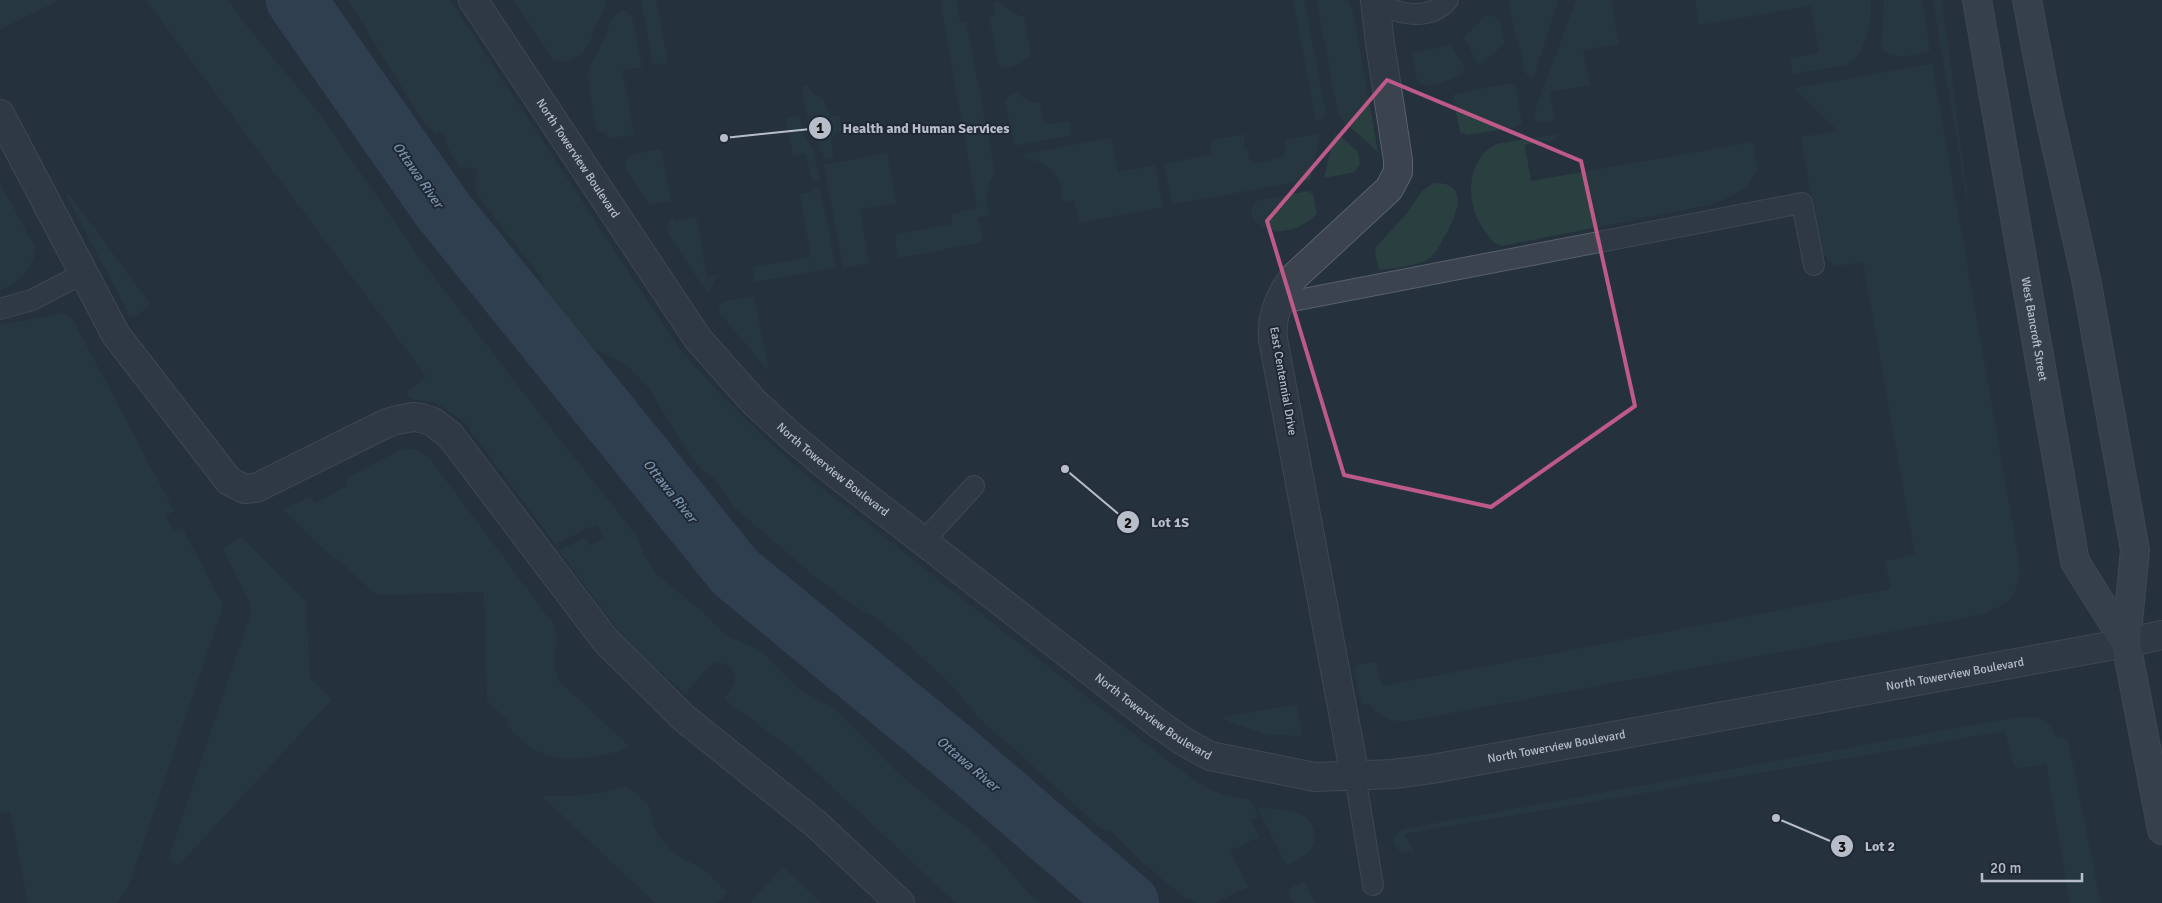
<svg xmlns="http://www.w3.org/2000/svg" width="2162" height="903" viewBox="0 0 2162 903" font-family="Signika,sans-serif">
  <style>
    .green { fill: #293f40 }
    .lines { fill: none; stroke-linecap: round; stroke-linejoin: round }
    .river { stroke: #3d5066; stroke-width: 60 }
    .service-casing { stroke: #58616c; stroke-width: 22 }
    .minor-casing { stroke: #58616c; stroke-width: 30 }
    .tertiary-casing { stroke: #58616c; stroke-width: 30 }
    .secondary-casing { stroke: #58616c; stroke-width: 30 }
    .service { stroke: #3a434e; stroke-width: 20 }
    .minor { stroke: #3a434e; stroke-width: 28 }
    .tertiary { stroke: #3a434e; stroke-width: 28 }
    .secondary { stroke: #495361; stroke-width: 28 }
    .marked { fill: none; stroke: #be5a87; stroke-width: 4; stroke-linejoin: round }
    .labels { text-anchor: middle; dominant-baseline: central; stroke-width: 4; stroke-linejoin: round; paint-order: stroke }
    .street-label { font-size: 12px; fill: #b7bec9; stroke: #1f2834 }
    .water-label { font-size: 14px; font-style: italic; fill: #7990aa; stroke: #1f2834 }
    .leader { fill: none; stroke: #b7bec9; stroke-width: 2 }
    .callout-dot { fill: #b7bec9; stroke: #1f2834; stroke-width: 2 }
    .mark-label { font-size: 15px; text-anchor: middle; font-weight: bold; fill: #111 }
    .callout-label { font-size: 14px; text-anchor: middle; font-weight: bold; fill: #b7bec9; stroke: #1f2834; stroke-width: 4; stroke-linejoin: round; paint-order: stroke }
  </style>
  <rect width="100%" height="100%" fill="#26313e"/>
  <g class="green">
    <polygon points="0,0 60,0 0,29"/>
    <path d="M 146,0 L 227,0 L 253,34 L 319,113 L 421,260 L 552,430 L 636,535 L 645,557 L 657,575 L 704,613 L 726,635 L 763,652 L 798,689 L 836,710 L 896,771 L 943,810 L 965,825 L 989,848 L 1030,895 L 1043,903 L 956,903 L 793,750 L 724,699 C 727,695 731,691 733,686 C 740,673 727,658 713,664 C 703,669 693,685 686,694 L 649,662 L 620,633 L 559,551 L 586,537 L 590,545 L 603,538 L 597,524 L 555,544 L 464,422 L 437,403 L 411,399 L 407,395 L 408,391 L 426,376 Z"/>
    <path d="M 348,0 L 450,0 L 678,347 C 721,397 766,442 817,484 L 1159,754 C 1191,777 1209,797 1250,799 L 1258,816 L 1251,820 L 1259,837 L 1230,851 L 1248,887 L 1215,903 L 1195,903 L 1189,898 L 1185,898 L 1143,863 L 1111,831 L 1100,828 L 1020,754 L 984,723 L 952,686 L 911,647 L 876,617 L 862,611 L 818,579 L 735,508 L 712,476 L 701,469 L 687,451 L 650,390 L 641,379 L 625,364 L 593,348 L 557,306 L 545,289 L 540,276 L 479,197 L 476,188 L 477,169 L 459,167 L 447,146 L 445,135 L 439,132 L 435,135 L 419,115 Z"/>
    <path d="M 514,0 L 606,0 C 604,9 600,17 596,26 C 588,46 580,66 553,60 Z"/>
    <polygon points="641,0 656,0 668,62 653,65"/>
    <path d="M 940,0 L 956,0 L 960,22 L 966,22 L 995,172 C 986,186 984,200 990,215 L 978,218 L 983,242 L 899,258 L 895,241 L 898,234 L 952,224 L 951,214 L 977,208 Z"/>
    <polygon points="1293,0 1304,0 1325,109 1325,115 1322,119 1316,120"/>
    <polygon points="1316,0 1347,0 1353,11 1378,152 1339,117"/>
    <polygon points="1510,0 1559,0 1535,73 1531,78 1526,74 1509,7"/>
    <polygon points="1576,0 1611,0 1619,44 1583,50 1590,85 1550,92 1555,121 1539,123 1533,116"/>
    <polygon points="1695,0 1871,0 1871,16 1865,41 1856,59 1846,65 1793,74 1789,58 1819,53 1811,6 1699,25"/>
    <path d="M 1884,0 L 1922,0 L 1930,51 C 1912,55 1896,61 1881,49 C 1882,46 1884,6 1884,0 Z"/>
    <polygon points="1933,0 1942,0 1971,224"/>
    <path d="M 998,2 L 1020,16 L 1024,16 L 1031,57 C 1021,60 1009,74 999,65 L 989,17 L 995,16 L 993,3 Z"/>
    <polygon points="619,11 627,11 632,17 642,67 622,70 634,135 611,138 597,129 594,119 588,77 590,64 599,51 611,19"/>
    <polygon points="1493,15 1500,22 1505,43 1483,63 1477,63 1464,37 1486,16"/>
    <path d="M 1451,44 L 1465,69 L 1464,73 C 1452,79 1432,88 1419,84 L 1416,77 L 1412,54 Z"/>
    <path d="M 1932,64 L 2019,560 C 2025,610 1986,613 1948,621 L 1408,721 C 1390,722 1380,718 1369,704 L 1362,705 L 1355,672 L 1357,665 L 1376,662 L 1382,686 L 1891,589 L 1885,561 L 1915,555 L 1863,262 L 1836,266 L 1828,260 L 1820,250 L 1801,137 L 1838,131 L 1794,88 Z"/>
    <polygon points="1511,83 1516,89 1522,123 1517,127 1468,135 1460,132 1453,98 1454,94"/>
    <polygon points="808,85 813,94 822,97 830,115 840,116 842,131 835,134 831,141 834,158 824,160 820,146 810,133 802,86"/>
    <path d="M 1016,92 C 1024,98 1030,104 1040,103 L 1045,125 L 1070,121 L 1072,135 L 1014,146 L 1005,102 L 1009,95 Z"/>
    <polygon points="800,116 804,136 814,152 820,181 812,182 806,154 793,156 786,118"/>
    <polygon points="1335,131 1358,152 1360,164 1355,172 1324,178"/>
    <polygon points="1321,133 1310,180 1172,204 1164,164 1209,155 1213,157 1210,141 1244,134 1244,149 1247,149 1251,162 1254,164 1283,157 1286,148 1285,140"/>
    <path d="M 1557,134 L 1558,139 L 1525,145 L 1531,181 L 1753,142 L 1757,169 L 1754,176 L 1747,187 L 1723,200 L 1709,205 L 1502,246 C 1494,244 1490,238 1485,231 C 1465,206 1465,160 1496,144 Z"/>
    <path d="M 1112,138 L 1118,172 L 1155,165 L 1163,207 L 1079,223 L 1074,200 L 1062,202 C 1065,179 1048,159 1025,159 L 1024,154 Z"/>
    <polygon points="661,149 671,201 649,204 627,171 625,165 628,157 638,153"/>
    <polygon points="887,153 896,203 860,209 869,263 843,268 824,165"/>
    <path d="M 0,183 L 36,249 C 32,270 19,282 0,290 Z"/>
    <path d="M 1434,183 C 1472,182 1456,218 1444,237 C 1440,245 1436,254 1428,259 C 1418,266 1391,268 1379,270 L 1375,253 L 1376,247 L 1407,213 L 1422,191 Z"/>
    <polygon points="820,188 836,267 755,282 752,267 811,257 800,194 813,192 813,189"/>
    <path d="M 1308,191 L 1313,194 L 1317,214 C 1307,223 1297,230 1282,231 C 1265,232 1242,218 1256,201 Z"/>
    <polygon points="68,193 151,305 135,316 130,316 66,195"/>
    <path d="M 674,216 L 675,221 L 696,217 L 707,276 L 717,274 L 709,292 L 704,288 L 669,235 C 667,228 668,221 674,216 Z"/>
    <polygon points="754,296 769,372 718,311 720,304 725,301"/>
    <polygon points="65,313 72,318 174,511 166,516 173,531 182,527 223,606 128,887 117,903 28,903 10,811 0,812 0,325"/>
    <path d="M 412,449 L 421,451 L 429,458 L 553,624 C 561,641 549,664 559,681 L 630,747 C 606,757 564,764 539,752 C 527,746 516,734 507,725 L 509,721 L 487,701 L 484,592 L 376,595 L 337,558 L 335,560 L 284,510 L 310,496 L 315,503 L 348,486 L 345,479 L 401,450 Z"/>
    <polygon points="241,537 306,601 310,679 332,699 178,866 168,859 252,610 248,598 223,548"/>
    <polygon points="1297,704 1302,735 1298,736 1264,734 1220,718"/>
    <path d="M 2017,717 C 2039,717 2048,716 2056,738 L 2065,738 L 2068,741 L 2101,903 L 2070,903 L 2046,764 L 2020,768 L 2014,766 L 2005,731 L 1404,834 L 1414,851 L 1413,853 L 1399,851 L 1393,842 L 1395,835 L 1404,829 Z"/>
    <path d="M 627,786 L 648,805 L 653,824 L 661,839 L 671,851 L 683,859 L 701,867 L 727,892 L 717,903 L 655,903 L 541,795 C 571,798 598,795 627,786 Z"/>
    <path d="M 1257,807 C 1270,809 1287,809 1300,814 C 1306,817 1311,822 1313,828 C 1320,849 1303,858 1286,865 Z"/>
    <polygon points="783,867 821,903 750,903"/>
    <polygon points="1304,881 1315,903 1293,903 1287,890"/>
  </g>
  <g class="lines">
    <polyline class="river" points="296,0 442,209 735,572 956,754 1129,903"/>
    <g class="service-casing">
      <g id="service">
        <path d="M 1375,0 C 1395,15 1429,22 1448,0"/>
        <polyline points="1277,304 1802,203 1814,265"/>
        <polyline points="0,309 32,300 84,273"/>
        <polyline points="923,542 974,486"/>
        <polyline points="1355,776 1373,885"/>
      </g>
    </g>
    <g class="minor-casing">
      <g id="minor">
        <path id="s1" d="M 473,0 L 698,339 L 754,402 L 792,437 L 834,472 L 1156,722 L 1183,741 L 1210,756 L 1315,777 L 1393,774 L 1432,769 L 2126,643"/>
        <polyline points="0,114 116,335 229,481 245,489 256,488 387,423 397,420 413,417 422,418 433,422 450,435 606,641 684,718 816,824 900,903"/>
        <path d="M 1355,776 L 1273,339 C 1271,315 1279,296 1294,277 L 1389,189 L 1398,172 L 1398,160 L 1380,43 L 1375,1"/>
      </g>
    </g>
    <g class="tertiary-casing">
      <polyline id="tertiary" points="2126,643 2162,635"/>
    </g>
    <g class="secondary-casing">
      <g id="secondary">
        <path id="s2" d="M 1977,0 L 2075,562 L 2126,643"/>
        <polyline points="2027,0 2046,100 2086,279 2135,550 2126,643 2162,830"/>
      </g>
    </g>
    <use href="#service" class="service"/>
    <use href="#minor" class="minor"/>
    <use href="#tertiary" class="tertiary"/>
    <use href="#secondary" class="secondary"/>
  </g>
  <path d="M0 0H2162V903H0ZM 1387,80 L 1581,161 L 1635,406 L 1491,507 L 1344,475 L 1267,221 Z" fill="#26313e" fill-opacity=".55" fill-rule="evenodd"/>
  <path class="marked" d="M 1387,80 L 1581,161 L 1635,406 L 1491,507 L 1344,475 L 1267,221 Z"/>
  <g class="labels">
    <g class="street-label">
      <text stroke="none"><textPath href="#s1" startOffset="190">North Towerview Boulevard</textPath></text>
      <text stroke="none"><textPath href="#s2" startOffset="334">West Bancroft Street</textPath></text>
      <text transform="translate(1283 381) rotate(80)">East Centennial Drive</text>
      <text stroke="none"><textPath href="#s1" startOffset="595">North Towerview Boulevard</textPath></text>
      <text stroke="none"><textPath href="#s1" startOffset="1825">North Towerview Boulevard</textPath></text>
      <text stroke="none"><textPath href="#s1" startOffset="1000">North Towerview Boulevard</textPath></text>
      <text stroke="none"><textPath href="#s1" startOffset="1420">North Towerview Boulevard</textPath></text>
    </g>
    <g class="water-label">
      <text transform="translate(418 175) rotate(55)">Ottawa River</text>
      <text transform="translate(670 491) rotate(51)">Ottawa River</text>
      <text transform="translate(968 764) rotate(40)">Ottawa River</text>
    </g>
  </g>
  <path class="leader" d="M724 138L820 128M1065 469L1128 522M1776 818L1842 846"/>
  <g class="callout-dot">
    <circle cx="724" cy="138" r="5"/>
    <circle cx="1065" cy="469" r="5"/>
    <circle cx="1776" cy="818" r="5"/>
    <circle cx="820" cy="128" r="12"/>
    <circle cx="1128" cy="522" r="12"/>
    <circle cx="1842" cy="846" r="12"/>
  </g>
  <g class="mark-label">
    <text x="820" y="133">1</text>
    <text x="1128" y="528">2</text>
    <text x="1842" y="852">3</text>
  </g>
  <g class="callout-label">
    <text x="926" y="133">Health and Human Services</text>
    <text x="1170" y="527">Lot 1S</text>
    <text x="1880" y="851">Lot 2</text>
  </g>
  <path d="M1982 873v8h100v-8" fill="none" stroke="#b7bec9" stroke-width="2.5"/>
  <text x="1990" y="873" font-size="15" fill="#b7bec9" stroke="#1f2834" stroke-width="4" paint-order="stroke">20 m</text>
</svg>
